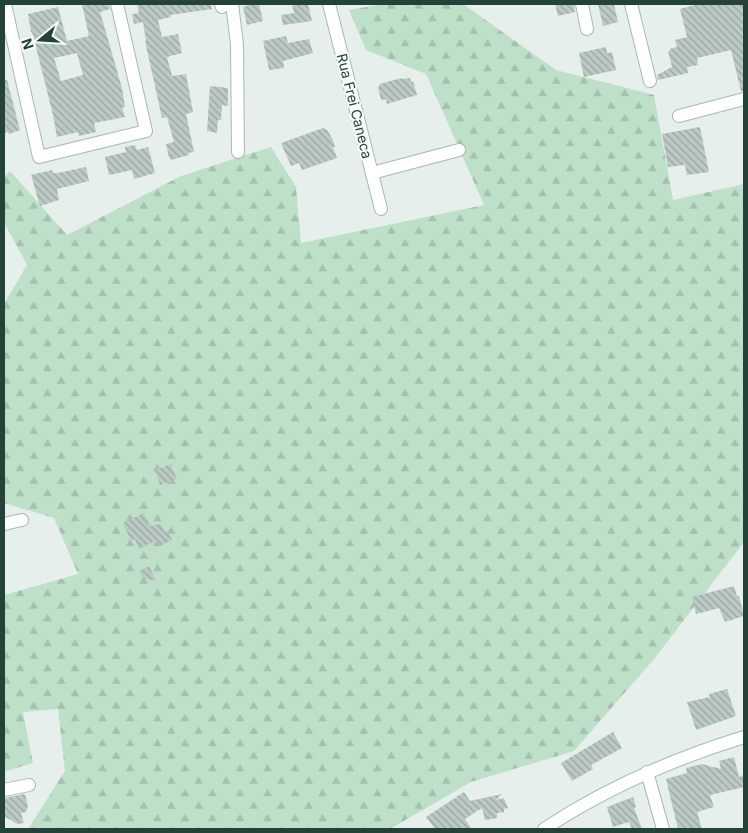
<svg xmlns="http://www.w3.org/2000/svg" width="748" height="833" viewBox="0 0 748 833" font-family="Inter,sans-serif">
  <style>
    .forest { fill: url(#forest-firs) }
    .building { fill: url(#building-back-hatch); fill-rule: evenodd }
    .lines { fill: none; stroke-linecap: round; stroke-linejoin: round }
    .minor-casing { stroke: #a8b8b2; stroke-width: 14 }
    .minor { stroke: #fff; stroke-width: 12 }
    .labels { text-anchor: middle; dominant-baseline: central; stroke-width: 4; stroke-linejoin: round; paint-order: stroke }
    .street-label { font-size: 14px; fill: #24423a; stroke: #f7fbf9 }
  </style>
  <defs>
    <pattern id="forest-firs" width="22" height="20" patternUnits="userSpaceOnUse" patternTransform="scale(1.25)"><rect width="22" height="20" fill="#bfe0c8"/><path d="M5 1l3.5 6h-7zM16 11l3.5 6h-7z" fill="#a4c1ad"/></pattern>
    <pattern id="building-back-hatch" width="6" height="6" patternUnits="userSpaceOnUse" patternTransform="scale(1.25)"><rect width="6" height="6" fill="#bbcac4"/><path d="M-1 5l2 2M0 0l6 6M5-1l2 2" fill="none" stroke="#98a6a0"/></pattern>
  </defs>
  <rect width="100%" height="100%" fill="#e6efeb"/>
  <polygon class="forest" points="384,4 463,4 556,70 654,95 673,200 744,184 744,542 654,659 574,751 471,782 390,829 28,829 65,771 58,709 23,712 33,763 4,772 4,595 78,574 54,518 4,503 4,304 27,265 4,222 4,177 10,171 67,235 181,176 271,147 296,187 301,243 484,205 426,74 366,50 349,10"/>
  <g class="building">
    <path d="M 82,4 L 109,4 L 110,9 L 100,12 L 122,88 L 125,107 L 122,108 L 125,117 L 94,123 L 96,132 L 79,136 L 78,132 L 57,137 L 53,115 L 33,35 L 32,32 L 31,32 L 28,14 L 58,7 L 67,41 L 89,36 ZM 77,53 L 83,75 L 61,81 L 54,58 Z"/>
    <polygon points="137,4 211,4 212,9 170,15 171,17 158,20 162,37 178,34 182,53 167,57 172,76 186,74 193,112 186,114 194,152 188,153 189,155 171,160 169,157 166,144 174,142 167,117 162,118 145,41 146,41 143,22 134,24 132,14 139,13"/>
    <polygon points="253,4 259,4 263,21 247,25 243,7"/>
    <polygon points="292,4 308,4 312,21 283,25 281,15 294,13"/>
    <polygon points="555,4 574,4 575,12 558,16"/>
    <polygon points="598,4 614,4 618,22 603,26"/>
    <polygon points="695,4 743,4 744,10 744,91 741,91 731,50 697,58 698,65 687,67 688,73 658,80 657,75 672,67 668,51 670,51 670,49 677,47 675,40 687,37 680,9 695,5"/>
    <polygon points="286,36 288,43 309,39 313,53 283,61 284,68 269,70 263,41"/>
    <polygon points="606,47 607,53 612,52 616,70 584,77 579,53"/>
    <polygon points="401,78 401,79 410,78 411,82 413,81 417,95 387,104 386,99 381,100 378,88 380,84"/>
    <polygon points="4,80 7,80 20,130 9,134 8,132 4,133"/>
    <polygon points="210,86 228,88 228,106 222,105 221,120 218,120 217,133 207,131"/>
    <polygon points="700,127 709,172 687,175 685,165 668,167 662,134"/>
    <polygon points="323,128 327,130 333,140 335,147 333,147 337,158 302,170 299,163 291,166 281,143"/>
    <polygon points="135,145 137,150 148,147 155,173 134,179 132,170 109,175 105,157 126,152 125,147"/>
    <polygon points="86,167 89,181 57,189 59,200 40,206 31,175 52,170 53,173 58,173"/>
    <polygon points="171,464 177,479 160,485 155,470"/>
    <polygon points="144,513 150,526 161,524 164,531 168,532 172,540 160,546 158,540 139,549 135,539 131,541 123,523"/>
    <polygon points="149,566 156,581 144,578 139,571"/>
    <polygon points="734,586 737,596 739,596 744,616 725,622 719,608 696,614 692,597"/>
    <polygon points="727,689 736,716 696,730 687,702 710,697 709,694"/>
    <polygon points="613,732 622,748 591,765 593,769 572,781 561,763"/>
    <polygon points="734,757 739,777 744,775 744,787 710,795 714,807 697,812 702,829 678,829 666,779 687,773 686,768 702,764 721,769 719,761"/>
    <polygon points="464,792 470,801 502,794 496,800 504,798 508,808 504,809 504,812 497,813 497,818 485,820 482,808 465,819 472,829 435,829 426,817"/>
    <polygon points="25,794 28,806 26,812 21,813 24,823 17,824 4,816 4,798"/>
    <polygon points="633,797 636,807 634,808 642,829 632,829 629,822 613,827 607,807"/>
  </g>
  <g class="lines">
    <g class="minor-casing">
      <g id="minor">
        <polyline points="5,4 39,157 146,131 117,4"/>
        <polyline points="221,4 222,7"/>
        <polyline points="232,4 237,44 238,152"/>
        <polyline points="329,4 381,209"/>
        <polyline points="582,4 587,29"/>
        <polyline points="631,4 650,81"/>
        <polyline points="679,116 744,99"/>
        <polyline points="372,173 459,150"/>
        <polyline points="4,524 22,520"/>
        <polyline points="647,772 663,829"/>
        <polyline points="4,790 29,785"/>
        <path d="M 544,829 C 606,788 673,759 744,737"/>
      </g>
    </g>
    <use href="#minor" class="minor"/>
  </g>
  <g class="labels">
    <g class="street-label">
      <text transform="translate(355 106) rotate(76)">Rua Frei Caneca</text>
    </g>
  </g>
  <rect width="748" height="833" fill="none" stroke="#24423a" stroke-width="10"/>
  <g transform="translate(40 40) rotate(252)" stroke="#f7fbf9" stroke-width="4" paint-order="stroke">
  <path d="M0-4L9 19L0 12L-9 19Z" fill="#24423a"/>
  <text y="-8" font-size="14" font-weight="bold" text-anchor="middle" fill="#24423a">N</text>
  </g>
</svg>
